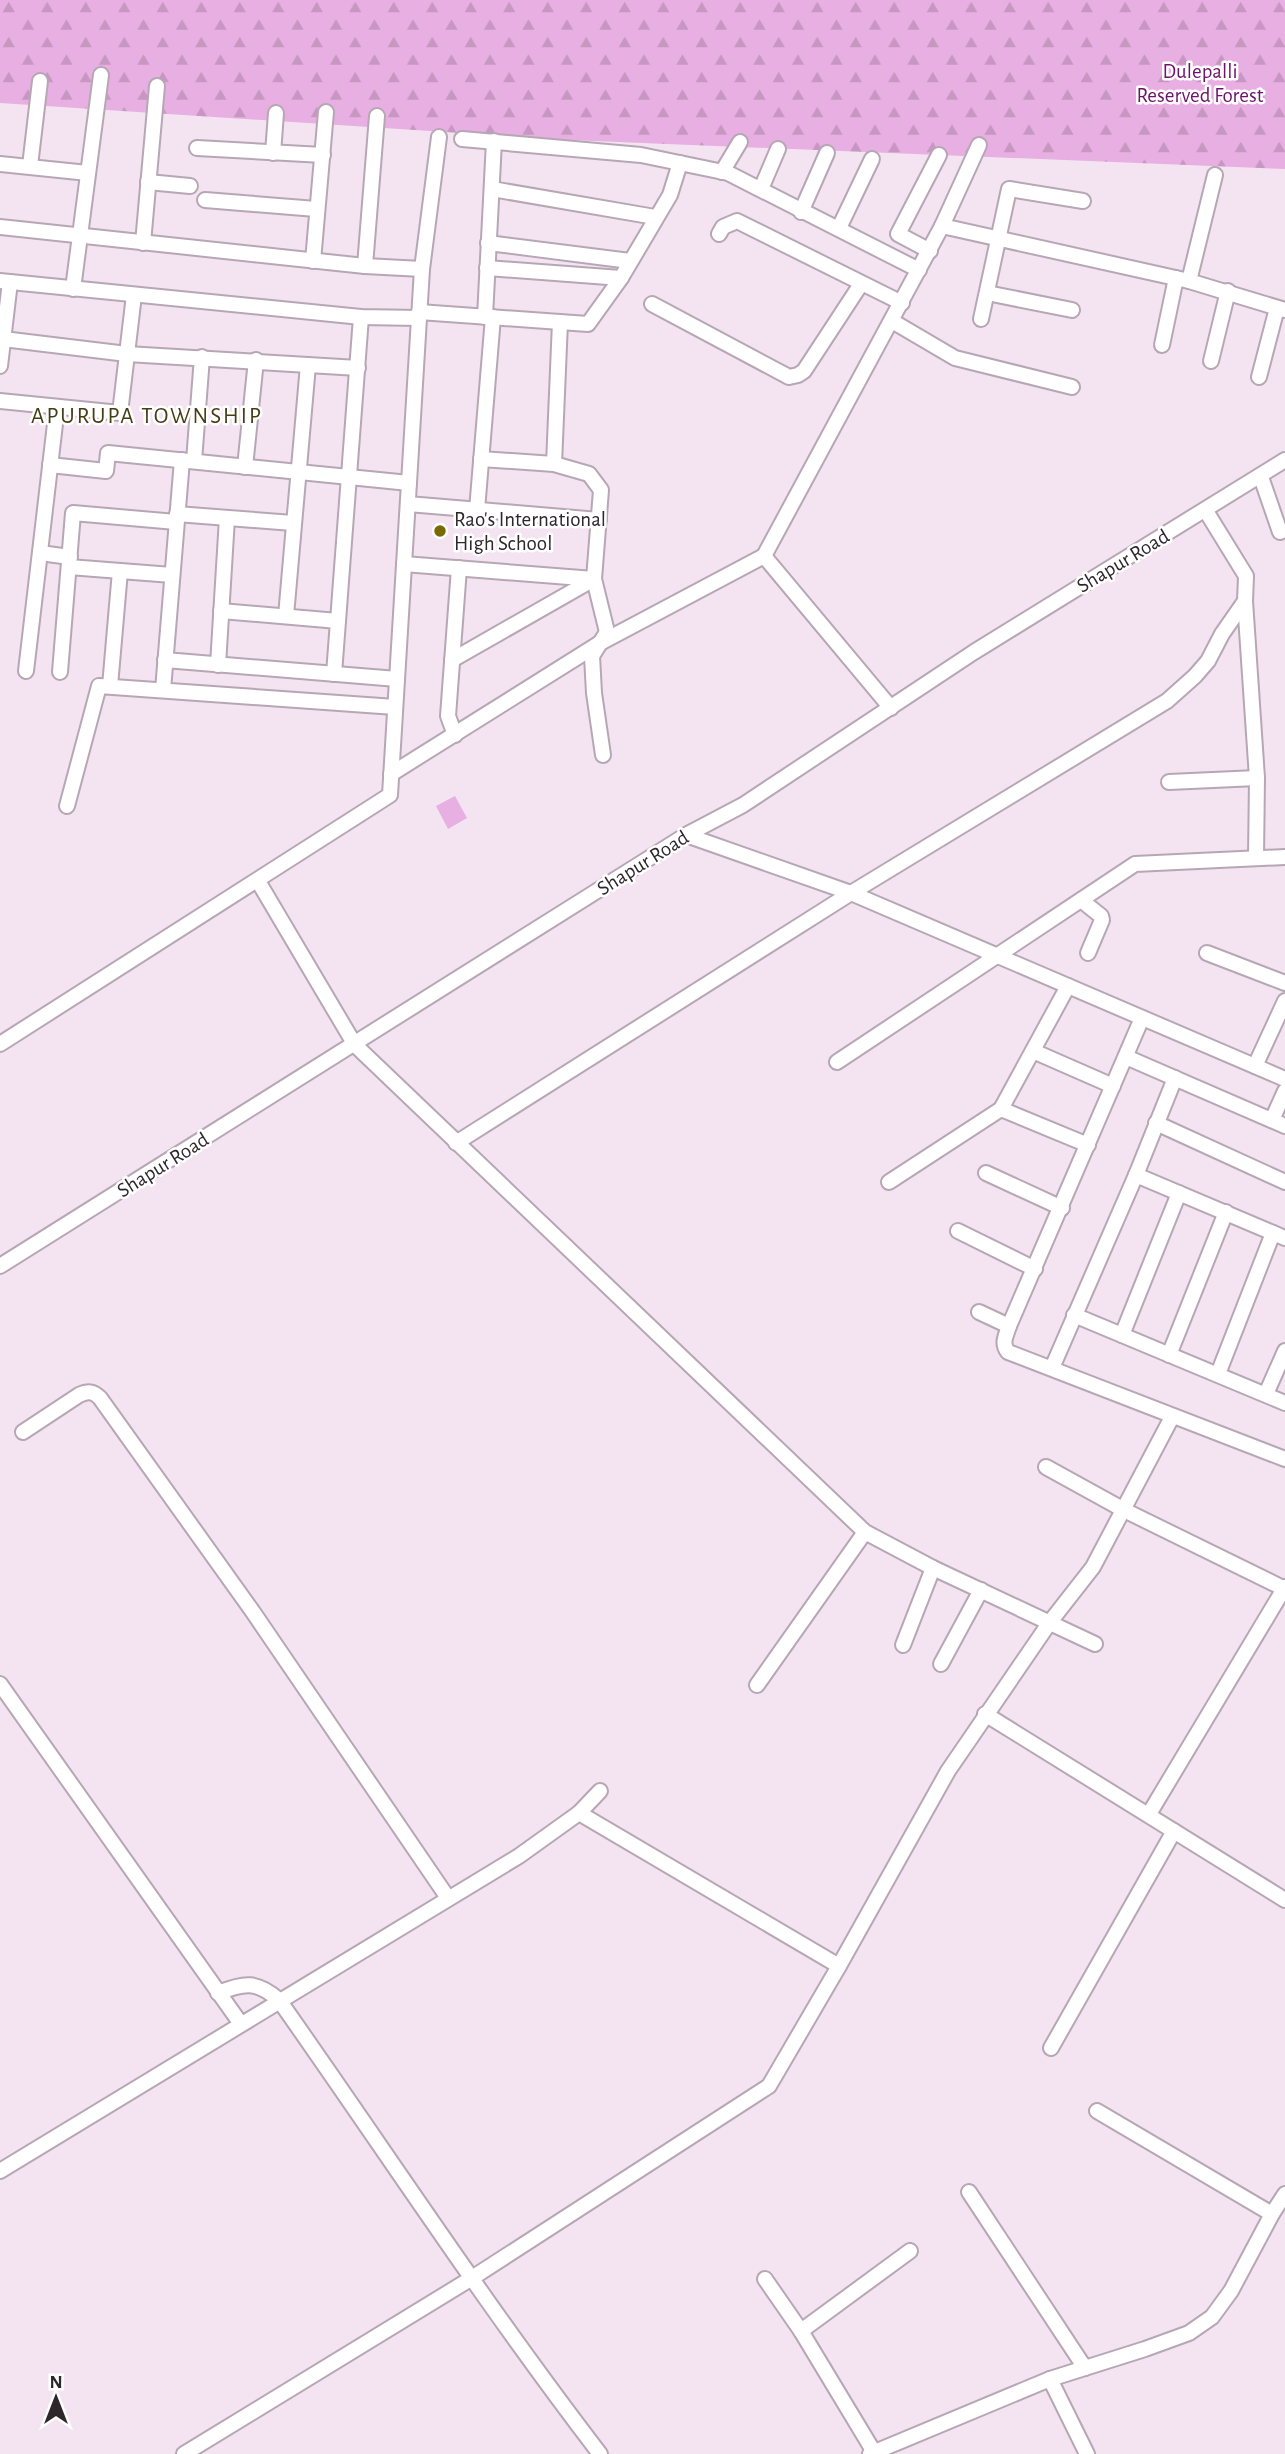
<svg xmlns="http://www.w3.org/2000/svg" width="1285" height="2454" viewBox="0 0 1285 2454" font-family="'Alegreya Sans',sans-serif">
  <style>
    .green { fill: #e8afe2 }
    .forest { fill: url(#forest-firs) }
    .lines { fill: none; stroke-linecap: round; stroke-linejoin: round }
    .minor-casing { stroke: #b7a7b5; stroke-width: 18 }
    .minor { stroke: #fff; stroke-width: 14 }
    .poi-dot { fill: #786900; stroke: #fff; stroke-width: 2.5 }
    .labels { text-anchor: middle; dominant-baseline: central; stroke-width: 5; stroke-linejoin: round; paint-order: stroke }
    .park-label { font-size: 21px; fill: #6e136b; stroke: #fff }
    .poi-label { font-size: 21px; fill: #2d272c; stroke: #fff; text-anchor: start }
    .street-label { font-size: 21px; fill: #2d272c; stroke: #fff }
    .neighbourhood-label { font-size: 23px; letter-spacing: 2px; fill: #453e14; stroke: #fff }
  </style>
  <defs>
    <pattern id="forest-firs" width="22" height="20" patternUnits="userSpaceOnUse" patternTransform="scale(1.75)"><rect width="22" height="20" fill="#e8afe2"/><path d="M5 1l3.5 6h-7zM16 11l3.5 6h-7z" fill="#c797c2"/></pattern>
  </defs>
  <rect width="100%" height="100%" fill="#f4e4f2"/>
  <polygon class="green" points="455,796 467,818 448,829 436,806"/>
  <polygon class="forest" points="0,0 1285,0 1285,169 569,140 0,103"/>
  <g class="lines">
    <g class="minor-casing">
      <g id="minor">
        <polyline points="462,139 641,155 728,173 919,270"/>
        <polyline points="197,148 323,155"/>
        <polyline points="273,153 276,113"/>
        <polyline points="0,164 88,173"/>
        <polyline points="30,166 40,81"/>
        <polyline points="722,172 740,142"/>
        <polyline points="148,182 190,186"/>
        <polyline points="492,189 655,217"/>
        <polyline points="761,189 778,149"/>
        <polyline points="205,200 316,209"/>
        <polyline points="801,212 827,153"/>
        <polyline points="942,226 979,145"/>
        <polyline points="0,227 365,266 422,269"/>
        <polyline points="839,228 872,159"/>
        <polyline points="719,234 723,227 737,221 902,303"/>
        <polyline points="143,243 157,86"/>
        <polyline points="488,243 630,261"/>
        <polyline points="930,251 898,234 939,155"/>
        <polyline points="313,261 326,112"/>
        <polyline points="365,266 377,116"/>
        <polyline points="487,268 621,278"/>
        <polyline points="0,281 361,317 419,318"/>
        <polyline points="1189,281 1215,175"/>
        <polyline points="73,289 101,75"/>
        <polyline points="987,293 1072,310"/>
        <polyline points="652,304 789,377 798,375 804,371 861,284"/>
        <polyline points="419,312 588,324 621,278 670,195 680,163"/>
        <polyline points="485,317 494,141"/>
        <polyline points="981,319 1009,189 1083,201"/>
        <polyline points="892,321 955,358 1072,387"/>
        <polyline points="3,339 127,354 358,368"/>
        <polyline points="1162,345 1176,278"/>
        <polyline points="1211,361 1228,291"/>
        <polyline points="0,366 10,282"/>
        <polyline points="1259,377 1277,308"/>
        <polyline points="0,401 120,413 134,295"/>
        <polyline points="481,459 554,464 589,474 601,490 594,579 607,632 592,656 594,693 603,755"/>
        <polyline points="194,461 202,357"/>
        <polyline points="554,464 560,322"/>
        <polyline points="50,465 106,471 108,453 409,483"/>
        <polyline points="245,467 256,360"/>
        <polyline points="1261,477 1280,532"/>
        <polyline points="408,504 599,520"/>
        <polyline points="477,510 493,317"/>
        <polyline points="1206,511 1246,576 1245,601 1257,778 1256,857"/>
        <polyline points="177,514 293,523"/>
        <polyline points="40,553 70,557"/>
        <polyline points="764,556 891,708"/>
        <polyline points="404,564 594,579"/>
        <polyline points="69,567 172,575"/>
        <polyline points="221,611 338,621"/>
        <polyline points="286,616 308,365"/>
        <polyline points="165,660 397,679"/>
        <polyline points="452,660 594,579"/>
        <polyline points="218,665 227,518"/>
        <polyline points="26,671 57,407"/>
        <polyline points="60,672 73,513 176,522"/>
        <polyline points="334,674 361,317"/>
        <polyline points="110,686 120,571"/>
        <polyline points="163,690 182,460"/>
        <polyline points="455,735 448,716 459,568"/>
        <polyline points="391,774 600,643 764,556 942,226 1189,281 1285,310"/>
        <polyline points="1169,782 1257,778"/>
        <polyline points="67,806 99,686 395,707"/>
        <polyline points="686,835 851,893 1285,1079"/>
        <polyline points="258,881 355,1045 865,1532 933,1568 1095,1644"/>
        <polyline points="1081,900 1101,916 1102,920 1088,953"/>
        <polyline points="1207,953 1285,983"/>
        <path d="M 1142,1018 L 1009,1326 C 1006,1336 1001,1343 1008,1352 L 1285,1459"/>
        <polyline points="0,1044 390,795 422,269 439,137"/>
        <polyline points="1033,1051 1113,1086"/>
        <polyline points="1126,1057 1285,1126"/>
        <polyline points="837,1062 1135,864 1285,857"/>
        <polyline points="1255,1066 1285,1001"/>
        <polyline points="1001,1109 1088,1145"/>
        <polyline points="1272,1120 1285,1091"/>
        <polyline points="1156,1123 1285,1182"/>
        <polyline points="456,1143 851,893 1167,701 1195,676 1208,661 1222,634 1245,601"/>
        <polyline points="986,1173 1062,1208"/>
        <polyline points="1136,1175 1285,1238"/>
        <polyline points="889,1182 1001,1109 1068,986"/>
        <polyline points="958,1231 1035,1269"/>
        <polyline points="0,1266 686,835 743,805 974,652 1285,460"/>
        <polyline points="979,1312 1009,1326"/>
        <polyline points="1074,1315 1285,1403"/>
        <polyline points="1122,1335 1179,1193"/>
        <polyline points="1169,1355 1226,1212"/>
        <polyline points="1052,1368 1136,1175 1175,1078"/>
        <polyline points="1218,1374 1273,1233"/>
        <polyline points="1266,1394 1285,1351"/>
        <path d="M 23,1432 L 79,1395 C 88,1391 93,1391 100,1398 L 253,1612 L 448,1898"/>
        <polyline points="1046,1467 1124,1510 1285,1589"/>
        <polyline points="903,1645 933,1568"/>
        <polyline points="941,1664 981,1590"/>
        <polyline points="0,1684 241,2024"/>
        <polyline points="757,1685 865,1532"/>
        <polyline points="985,1714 1285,1900"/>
        <polyline points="579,1813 600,1791"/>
        <polyline points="1149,1814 1285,1587"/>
        <path d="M 218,1993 C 245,1982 257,1981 279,2000 C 386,2152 487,2307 600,2454"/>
        <polyline points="1051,2048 1174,1831"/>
        <polyline points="1097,2111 1272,2214"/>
        <polyline points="0,2171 519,1856 579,1813 839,1966"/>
        <polyline points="969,2192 1085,2368"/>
        <polyline points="765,2279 801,2331 874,2452"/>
        <polyline points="801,2331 910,2251"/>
        <polyline points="1050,2379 1087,2454"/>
        <polyline points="184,2454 472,2278 769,2086 839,1966 948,1771 1050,1622 1093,1567 1172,1417"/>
        <polyline points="870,2454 1050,2379 1145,2349 1189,2333 1212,2317 1231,2291 1272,2214 1285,2194"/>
      </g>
    </g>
    <use href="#minor" class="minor"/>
  </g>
  <circle class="poi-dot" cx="440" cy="531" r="7"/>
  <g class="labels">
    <g class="park-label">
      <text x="1200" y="71">Dulepalli<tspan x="1200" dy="24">Reserved Forest</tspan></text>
    </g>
    <g class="poi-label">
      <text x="454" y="519">Rao's International<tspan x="454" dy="24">High School</tspan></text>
    </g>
    <g class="street-label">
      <text transform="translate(1123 561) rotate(-31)">Shapur Road</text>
      <text transform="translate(643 863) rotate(-32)">Shapur Road</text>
      <text transform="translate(163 1165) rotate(-32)">Shapur Road</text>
    </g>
    <g class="neighbourhood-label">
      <text x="147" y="416">APURUPA TOWNSHIP</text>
    </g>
  </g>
  <g transform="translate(56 2398)" stroke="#ffffff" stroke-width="5" paint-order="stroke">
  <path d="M0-5L12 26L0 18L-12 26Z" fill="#2d272c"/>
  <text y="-10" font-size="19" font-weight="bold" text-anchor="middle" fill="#2d272c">N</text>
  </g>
</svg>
